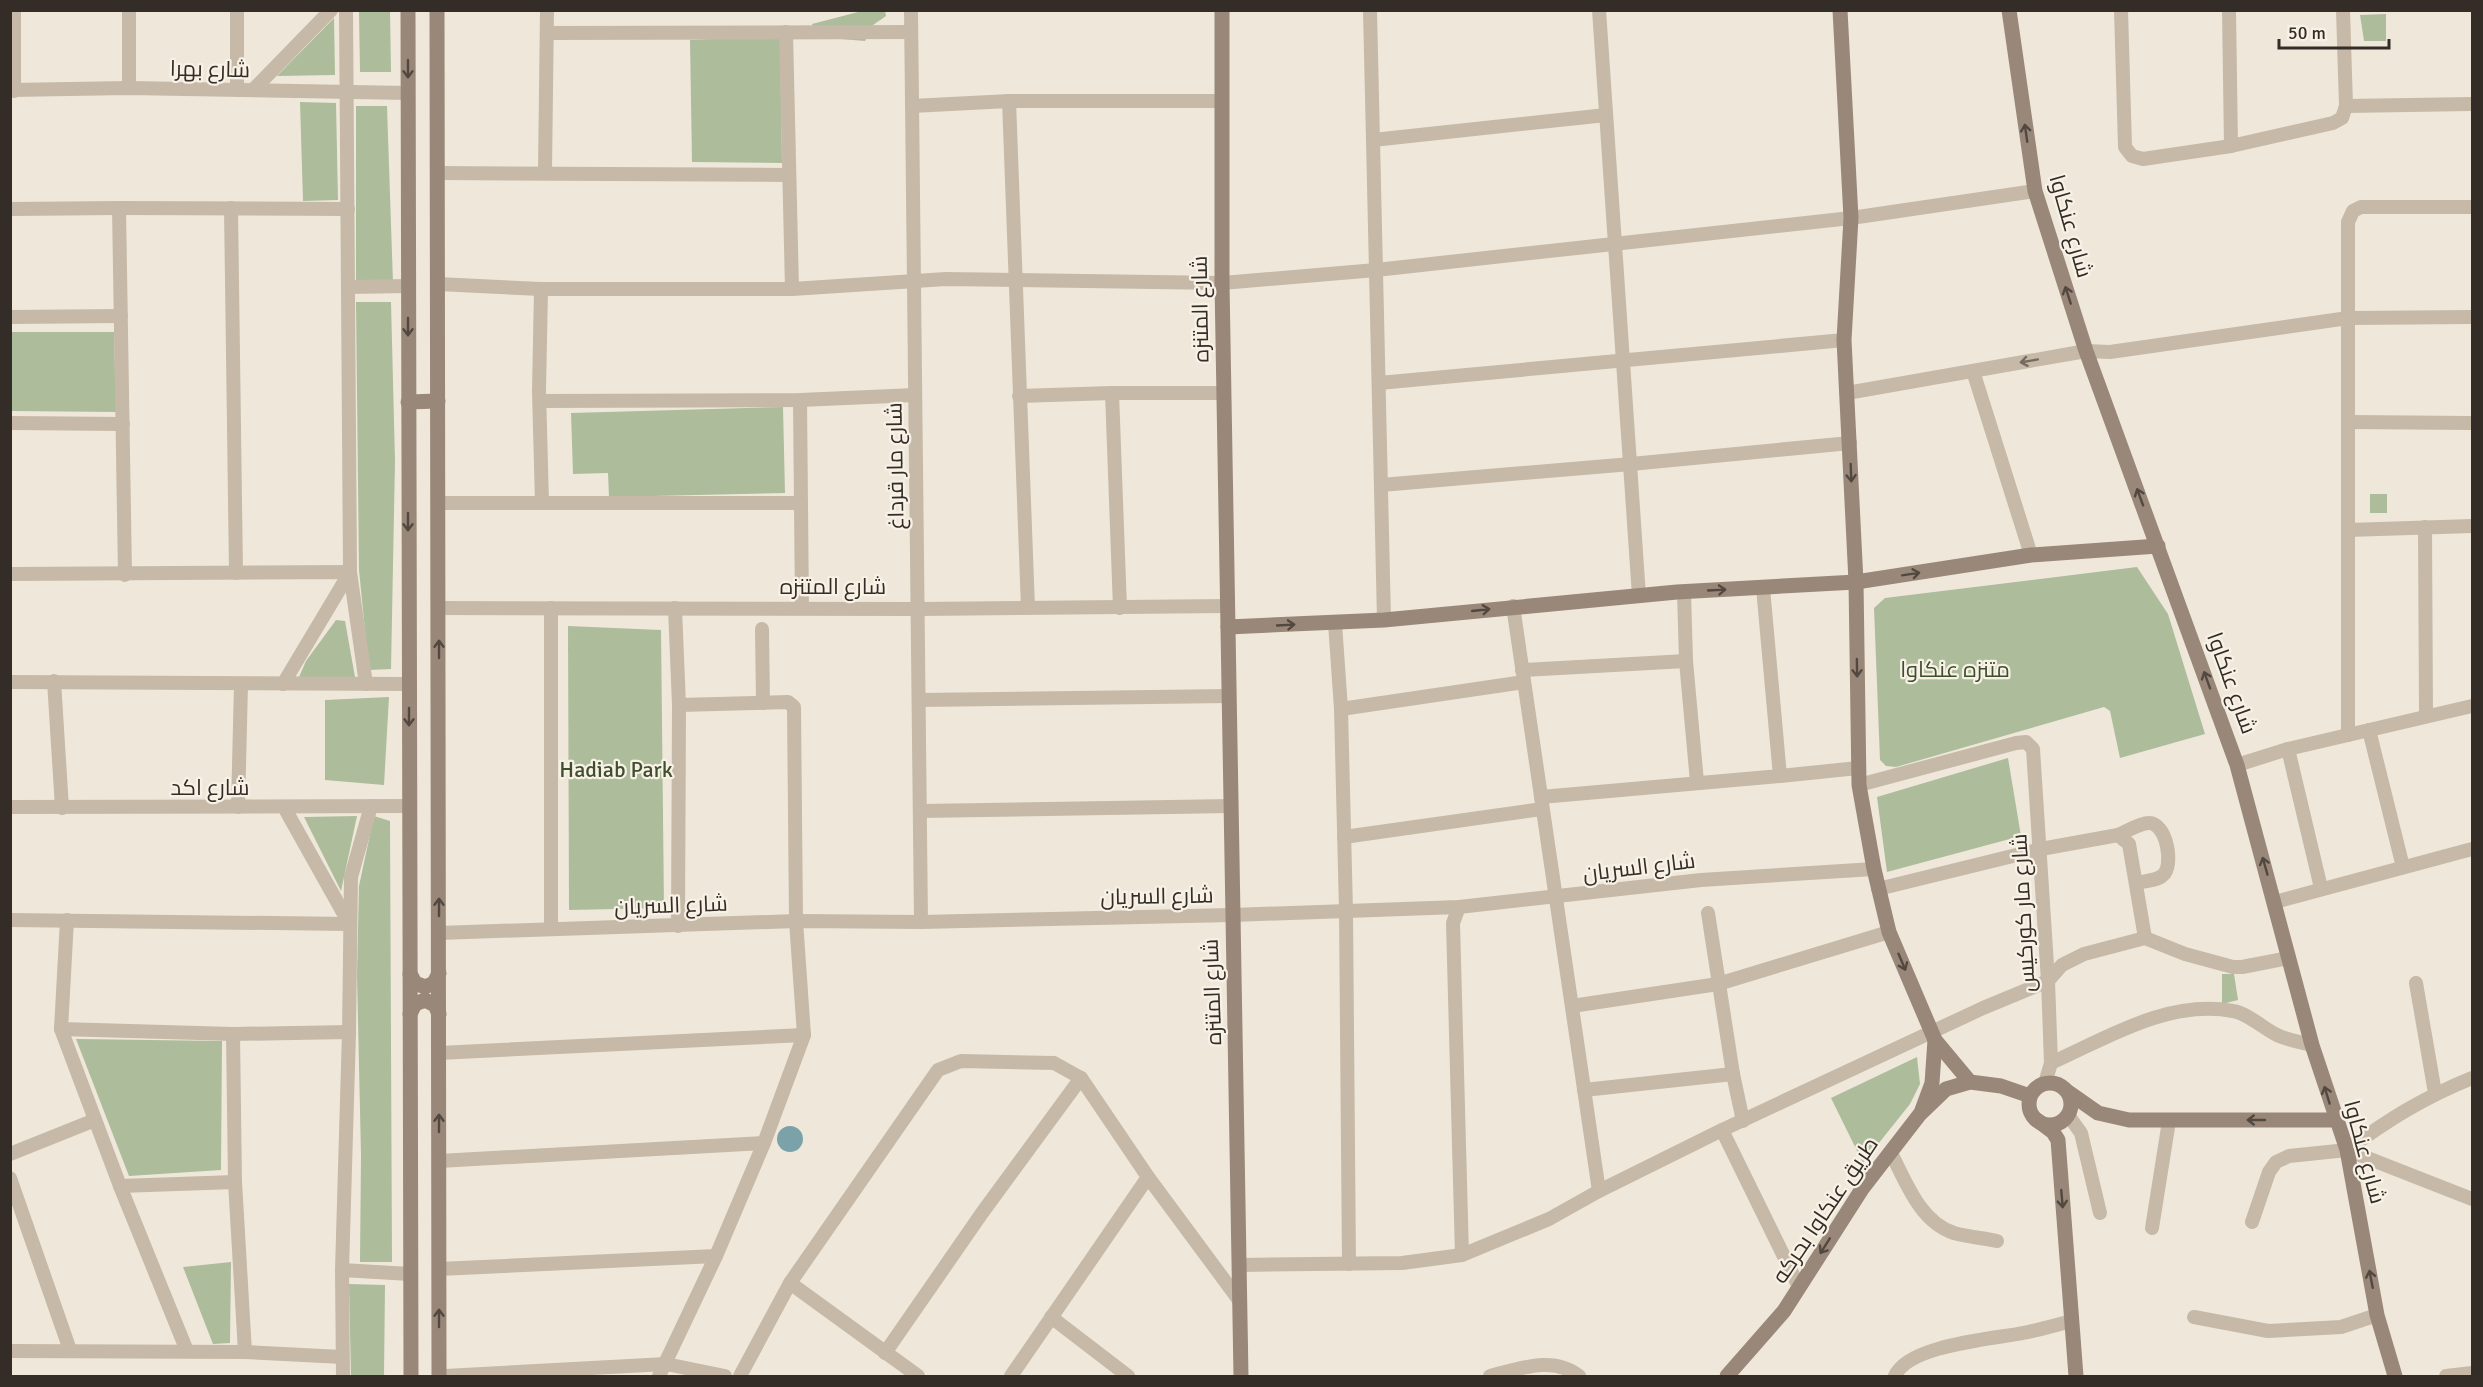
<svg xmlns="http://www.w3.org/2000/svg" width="2483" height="1387" viewBox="0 0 2483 1387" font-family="Signika,Cairo,sans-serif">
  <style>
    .green { fill: #adbc9b }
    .water { fill: #7ba2a9 }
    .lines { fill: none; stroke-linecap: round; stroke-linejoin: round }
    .street { stroke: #c6b9a7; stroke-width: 14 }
    .secondary { stroke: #998879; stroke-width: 15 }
    .oneway { stroke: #524840 }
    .oneway2 { stroke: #756b61 }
    .labels { text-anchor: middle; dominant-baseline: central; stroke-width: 4.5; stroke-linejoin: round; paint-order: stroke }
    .street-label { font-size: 22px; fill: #332c27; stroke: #f7f1e6 }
    .park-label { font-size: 22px; fill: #3e4f2d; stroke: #f7f1e6 }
  </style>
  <rect width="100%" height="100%" fill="#efe8da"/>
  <g class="green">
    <polygon points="359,11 390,11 391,72 360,72"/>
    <polygon points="862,11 885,11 886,16 873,25 865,41 816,37 812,24"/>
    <polygon points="2386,14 2386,41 2364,41 2360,15"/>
    <polygon points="334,18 335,75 277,76"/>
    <polygon points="780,36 782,163 692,162 690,40"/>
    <polygon points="300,102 336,103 338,200 303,201"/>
    <polygon points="356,106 387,106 393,283 356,282"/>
    <polygon points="356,302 391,302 395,461 391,669 369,670 359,570"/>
    <polygon points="11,332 114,332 116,412 11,411"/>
    <polygon points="783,407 785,493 609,497 608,473 573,474 571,413"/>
    <rect x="2370" y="494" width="17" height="19"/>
    <polygon points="2137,567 2168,614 2205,734 2120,758 2110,711 2104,707 1896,767 1886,766 1880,760 1874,608 1885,598"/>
    <polygon points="336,620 345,621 355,677 299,677 306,661"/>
    <polygon points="568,626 661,630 664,908 569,910"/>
    <polygon points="389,697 384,785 325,780 325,700"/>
    <polygon points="2008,758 2021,836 1887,872 1877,797"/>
    <polygon points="357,816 341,891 304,817"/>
    <polygon points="374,816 390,821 392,1262 360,1262 361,1155 357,975 359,886"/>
    <polygon points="2222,974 2234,974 2238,1000 2222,1004"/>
    <polygon points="76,1039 222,1041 221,1170 129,1176"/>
    <polygon points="1917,1057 1920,1084 1910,1104 1863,1163 1831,1098"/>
    <polygon points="231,1262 230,1343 213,1344 183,1267"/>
    <polygon points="349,1284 385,1285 384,1376 351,1376"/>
  </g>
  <circle class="water" cx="790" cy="1139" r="13"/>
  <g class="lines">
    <g class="street">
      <polyline points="14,10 14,91"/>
      <polyline points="129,10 129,88"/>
      <polyline points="237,10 237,90"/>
      <polyline points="346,10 350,572 366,684"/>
      <polyline points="911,10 921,922"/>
      <polyline points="1370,10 1384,620"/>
      <polyline points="1599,10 1639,596"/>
      <polyline points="2121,10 2125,147 2132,156 2143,159 2231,146 2333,123 2342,118 2346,106 2343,10"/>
      <polyline points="2229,10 2231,146"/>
      <polyline points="786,32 792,289"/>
      <polyline points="547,33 911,32"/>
      <polyline points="10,90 129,88 408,93"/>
      <polyline points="253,90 331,10"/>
      <polyline points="1009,101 1028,608"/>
      <polyline points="912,106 1009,101 1222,101"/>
      <polyline points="2346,106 2472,104"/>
      <polyline points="1373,140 1606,115"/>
      <polyline points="545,172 547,10"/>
      <polyline points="438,173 789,175"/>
      <polyline points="119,208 125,575"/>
      <polyline points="231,208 236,573"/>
      <polyline points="10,209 119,208 348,209"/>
      <polyline points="438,284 541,289 792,289 946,279 1222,283 1376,270 1851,218 2035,191"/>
      <polyline points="349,287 408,286"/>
      <polyline points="541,289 539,391 542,503"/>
      <polyline points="10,317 121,316"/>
      <polyline points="1973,371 2031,555"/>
      <polyline points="1379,383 1844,340"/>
      <polyline points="1112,393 1120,608"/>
      <polyline points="1847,393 2086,351 2110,352 2348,318 2472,317"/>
      <polyline points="1019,396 1112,393 1224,393"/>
      <polyline points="800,400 802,608"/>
      <polyline points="540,401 800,400 915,395"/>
      <polyline points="2348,422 2472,423"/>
      <polyline points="10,423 123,424"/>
      <polyline points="1381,485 1631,464 1850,443"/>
      <polyline points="438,503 801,503"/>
      <polyline points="2425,527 2426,716"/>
      <polyline points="2348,530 2472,526"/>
      <polyline points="10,574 350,572 283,684"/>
      <polyline points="1684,592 1686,661 1697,782"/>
      <polyline points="1513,606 1599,1191"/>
      <polyline points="438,608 918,609 1228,606"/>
      <polyline points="675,608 679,705 678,926"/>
      <polyline points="1335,623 1341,709 1346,911 1349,1264"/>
      <polyline points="762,629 763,703"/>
      <polyline points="1522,670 1686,661"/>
      <polyline points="54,681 62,808"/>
      <polyline points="10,682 409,684"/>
      <polyline points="919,700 1229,696"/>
      <polyline points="1341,709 1524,682"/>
      <polyline points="2369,730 2403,867"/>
      <polyline points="2348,735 2348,222 2353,211 2361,207 2472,207"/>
      <polyline points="2288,749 2321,888"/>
      <polyline points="2237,765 2288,749 2472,706"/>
      <polyline points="1780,776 1858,768"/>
      <polyline points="1859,785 2016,743 2026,742 2033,749 2048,981 2051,1063 2045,1083"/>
      <polyline points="1541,797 1780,776 1763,588"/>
      <polyline points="10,807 409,806"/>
      <polyline points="238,807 241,684"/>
      <polyline points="284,807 349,923"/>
      <polyline points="920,811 1231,806"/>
      <path d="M 2118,835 C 2127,831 2140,823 2149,823 C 2167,823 2174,866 2163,875 C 2157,881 2144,881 2136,883"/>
      <polyline points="1344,837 1542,809"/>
      <polyline points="1878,889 2041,849 2118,835 2129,844 2145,938"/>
      <polyline points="2275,902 2472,849"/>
      <polyline points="1459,907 1453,923 1462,1255"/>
      <polyline points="1708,913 1733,1074 1743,1121"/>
      <polyline points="10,920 350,924"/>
      <polyline points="67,920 61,1029 120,1186 187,1351"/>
      <polyline points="551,929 551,608"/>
      <polyline points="439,933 796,921 921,922 1233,915 1459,907 1701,880 1874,869"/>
      <polyline points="2416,983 2435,1093"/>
      <polyline points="1572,1006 1718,984 1889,932"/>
      <polyline points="61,1029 233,1034 349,1032"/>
      <polyline points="233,1034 235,1182 245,1352"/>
      <polyline points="439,1053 804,1035"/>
      <path d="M 2051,1063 C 2107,1038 2168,999 2233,1011 C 2247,1013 2263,1028 2277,1035 C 2287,1040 2300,1042 2312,1045"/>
      <polyline points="1584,1090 1733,1074"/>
      <polyline points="2068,1115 2081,1133 2100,1213"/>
      <polyline points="1722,1130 1799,1287"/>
      <path d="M 2347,1150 C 2389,1119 2423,1098 2472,1078"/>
      <path d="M 1891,1153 C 1906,1182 1920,1222 1954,1233 C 1968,1237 1983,1238 1997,1241"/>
      <polyline points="10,1154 95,1120"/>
      <polyline points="439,1161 764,1143"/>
      <polyline points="10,1178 70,1350"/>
      <polyline points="120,1186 235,1182"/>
      <polyline points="2252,1222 2269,1172 2276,1162 2289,1156 2347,1150 2472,1199"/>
      <polyline points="2152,1228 2169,1121"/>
      <polyline points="1239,1265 1402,1263 1462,1255 1549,1219 1599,1191 1722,1130 1983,1008 2048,981 2062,965 2084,954 2145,938 2185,954 2233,967 2242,967 2289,958"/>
      <polyline points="439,1269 716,1256"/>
      <polyline points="342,1270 410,1274"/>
      <polyline points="790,1283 918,1376"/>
      <polyline points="1051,1317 1128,1376"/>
      <polyline points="2194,1317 2268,1331 2341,1327 2377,1315"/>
      <polyline points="10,1351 245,1352 342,1357"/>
      <polyline points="885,1353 982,1213 1081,1078"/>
      <polyline points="343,1376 342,1270 349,1032 351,877 371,806"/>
      <polyline points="445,1376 666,1364 725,1376"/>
      <polyline points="659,1376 716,1256 764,1143 804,1035 796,921 794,707 788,702 679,705"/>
      <polyline points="740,1376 790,1283 938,1070 961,1061 1054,1063 1081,1078 1148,1177 1239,1300"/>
      <polyline points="1011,1376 1148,1177"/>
      <path d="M 1490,1376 C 1519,1369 1553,1355 1579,1376"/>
      <path d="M 1895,1376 C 1908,1345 1993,1339 2023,1333 C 2039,1330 2056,1325 2072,1321"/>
      <polyline points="2446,1376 2472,1373"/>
    </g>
    <g class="secondary">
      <polyline points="408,10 411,1376"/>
      <polyline points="437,10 439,1376"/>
      <polyline points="1222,10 1222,283 1241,1376"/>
      <polyline points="1840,10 1851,218 1844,340 1856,582 1859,785 1874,869 1889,932 1935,1040 1970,1082"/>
      <polyline points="2009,10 2035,191 2086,351 2237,765 2312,1045 2347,1150 2377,1315 2395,1376"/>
      <polyline points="408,402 438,401"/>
      <polyline points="1228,627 1384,620 1677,592 1856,582 2031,555 2158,546"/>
      <polyline points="410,974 415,983 425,987 434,983 439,973"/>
      <polyline points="410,1014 415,1004 425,1000 435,1005 439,1014"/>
      <circle cx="2050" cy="1104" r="21"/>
      <polyline points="2068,1092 2098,1113 2129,1120 2335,1120"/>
      <polyline points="1922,1110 1932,1083 1935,1040"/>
      <polyline points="2037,1120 2053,1132 2058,1140 2076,1376"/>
      <polyline points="1727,1376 1784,1311 1862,1189 1920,1114 1946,1089 1970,1082 2001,1086 2030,1096"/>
    </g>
  </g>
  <defs><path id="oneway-shaft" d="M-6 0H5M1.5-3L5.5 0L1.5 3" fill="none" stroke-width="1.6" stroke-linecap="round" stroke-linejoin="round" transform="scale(1.5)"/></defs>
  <g class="oneway">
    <use href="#oneway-shaft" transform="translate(408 69) rotate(90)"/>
    <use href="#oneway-shaft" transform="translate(2026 133) rotate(-98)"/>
    <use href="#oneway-shaft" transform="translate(2068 295) rotate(-108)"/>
    <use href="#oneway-shaft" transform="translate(408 327) rotate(90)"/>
    <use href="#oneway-shaft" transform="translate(1851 473) rotate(88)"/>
    <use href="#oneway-shaft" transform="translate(2140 497) rotate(-110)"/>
    <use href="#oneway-shaft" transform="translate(408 522) rotate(90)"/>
    <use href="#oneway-shaft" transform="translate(1911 574) rotate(-9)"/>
    <use href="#oneway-shaft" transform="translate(1717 590) rotate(-3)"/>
    <use href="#oneway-shaft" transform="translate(1481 610) rotate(-6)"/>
    <use href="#oneway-shaft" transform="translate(1286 625) rotate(-3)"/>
    <use href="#oneway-shaft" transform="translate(439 649) rotate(-90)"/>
    <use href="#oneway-shaft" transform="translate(1857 668) rotate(89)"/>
    <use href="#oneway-shaft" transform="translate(2207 680) rotate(-110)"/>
    <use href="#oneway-shaft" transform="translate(409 717) rotate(90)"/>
    <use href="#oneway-shaft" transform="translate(2265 866) rotate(-106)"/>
    <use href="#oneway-shaft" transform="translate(439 907) rotate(-90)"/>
    <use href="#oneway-shaft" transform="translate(1902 962) rotate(67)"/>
    <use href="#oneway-shaft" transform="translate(2327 1095) rotate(-107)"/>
    <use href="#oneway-shaft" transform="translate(2256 1120) rotate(180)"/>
    <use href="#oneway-shaft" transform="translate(439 1123) rotate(-90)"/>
    <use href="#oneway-shaft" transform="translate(2062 1199) rotate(85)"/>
    <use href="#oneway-shaft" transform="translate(1825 1246) rotate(122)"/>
    <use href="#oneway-shaft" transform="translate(2371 1279) rotate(-101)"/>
    <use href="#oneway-shaft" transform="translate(439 1318) rotate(-90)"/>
  </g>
  <use class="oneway2" href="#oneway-shaft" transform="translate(2029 361) rotate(170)"/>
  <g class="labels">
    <g class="street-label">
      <text transform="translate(210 69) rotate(1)">شارع بهرا</text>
      <text transform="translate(2071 226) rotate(74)">شارع عنكاوا</text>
      <text transform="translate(1200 309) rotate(-91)">شارع المتنزه</text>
      <text transform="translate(895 466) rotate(-91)">شارع مار قرداغ</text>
      <text x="833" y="586">شارع المتنزه</text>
      <text transform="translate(2232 683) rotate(70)">شارع عنكاوا</text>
      <text x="210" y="787">شارع اكد</text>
      <text transform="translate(1639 867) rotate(-7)">شارع السريان</text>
      <text transform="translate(1157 896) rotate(-1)">شارع السريان</text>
      <text transform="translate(671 905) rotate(-2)">شارع السريان</text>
      <text transform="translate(2023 913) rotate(-93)">شارع مار كوركيس</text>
      <text transform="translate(1212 992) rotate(-92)">شارع المتنزه</text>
      <text transform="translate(2365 1152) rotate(75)">شارع عنكاوا</text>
      <text transform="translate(1825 1210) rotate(-56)">طريق عنكاوا بحركه</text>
    </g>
    <g class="park-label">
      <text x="1955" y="669">متنزه عنكاوا</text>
      <text x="616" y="769">Hadiab Park</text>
    </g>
  </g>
  <rect width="2483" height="1387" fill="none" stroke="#332c27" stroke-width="24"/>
  <path d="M2279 39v9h110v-9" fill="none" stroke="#332c27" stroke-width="3"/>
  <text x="2288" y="39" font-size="18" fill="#332c27" stroke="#f7f1e6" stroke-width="4.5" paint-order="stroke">50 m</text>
</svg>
